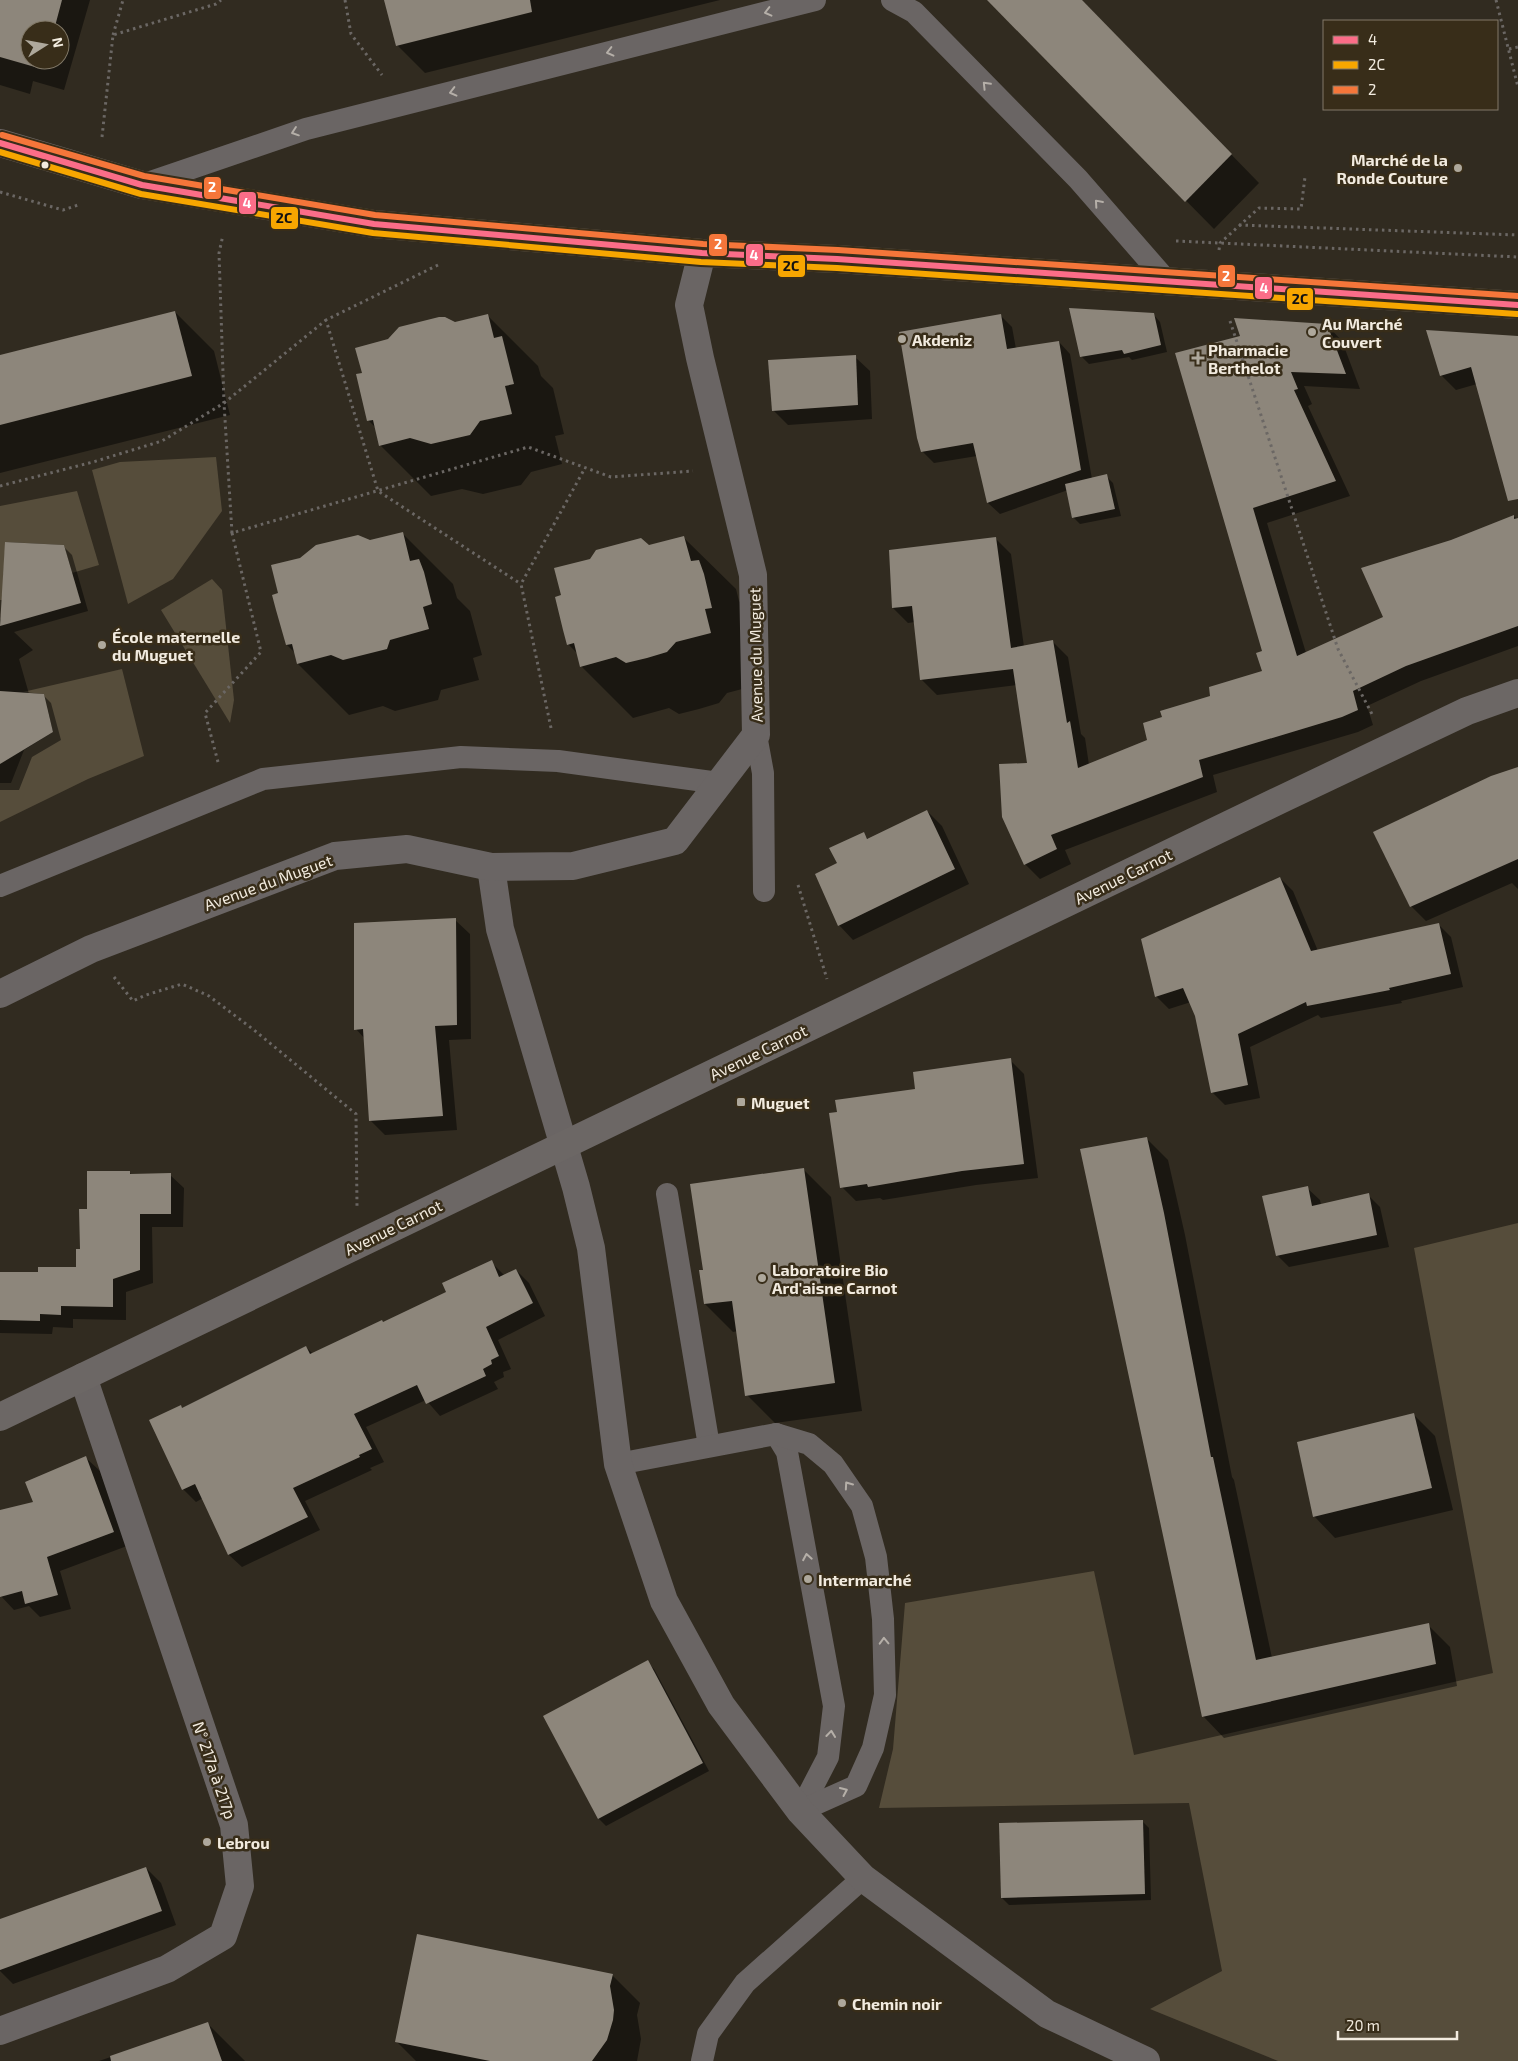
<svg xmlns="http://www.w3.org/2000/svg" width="1518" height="2061" viewBox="0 0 1518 2061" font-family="'Exo 2',sans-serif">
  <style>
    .green { fill: #564d3b }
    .shadow { fill: #0007; fill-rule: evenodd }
    .building { fill: #8d867b }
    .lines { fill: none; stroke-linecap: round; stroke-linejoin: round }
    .path { stroke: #6b6764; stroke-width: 3; stroke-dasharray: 2.5 4; stroke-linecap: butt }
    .lane { stroke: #6a6564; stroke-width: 22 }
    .street { stroke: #6a6564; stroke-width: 28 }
    .secondary { stroke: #6c6765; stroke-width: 28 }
    .bus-1-casing { stroke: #382d19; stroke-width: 10 }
    .bus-2-casing { stroke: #382d19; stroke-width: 10 }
    .bus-3-casing { stroke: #382d19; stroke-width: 10 }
    .bus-1 { stroke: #fb6d88; stroke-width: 6 }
    .bus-2 { stroke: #f7a600; stroke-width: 6 }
    .bus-3 { stroke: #f5763a; stroke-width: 6 }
    .oneway { stroke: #b5afa8 }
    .bus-dot { fill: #f2ebdf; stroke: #382d19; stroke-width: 2 }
    .poi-dot { fill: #aea89c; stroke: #382d19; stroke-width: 2 }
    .labels { text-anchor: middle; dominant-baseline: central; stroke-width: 5; stroke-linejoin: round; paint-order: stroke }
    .poi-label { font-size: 16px; font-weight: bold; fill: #f2ebdf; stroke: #382d19; text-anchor: start }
    .street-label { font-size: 16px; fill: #f2ebdf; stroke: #382d19 }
    .line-badge { stroke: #382d19; stroke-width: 2 }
    .badge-label { font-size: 14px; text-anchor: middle; font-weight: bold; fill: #fff }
    .pale-badge-label { font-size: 14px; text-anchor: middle; font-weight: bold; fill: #111 }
  </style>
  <rect width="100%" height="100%" fill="#312b20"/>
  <g class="green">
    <polygon points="216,457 222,511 173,579 128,604 92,470 120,462"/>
    <polygon points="77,491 99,565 72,573 64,545 6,542 3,578 6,600 0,600 0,506"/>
    <polygon points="212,579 222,590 234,700 230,723 161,610"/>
    <polygon points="122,669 144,756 88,779 0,822 0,783 11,783 24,750 53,732 44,694 23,692"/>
    <polygon points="1518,1223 1518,2061 1278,2061 1150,2009 1222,1971 1189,1803 879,1808 893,1749 905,1603 1094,1571 1134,1755 1493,1673 1414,1248"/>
  </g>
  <g class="shadow">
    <path d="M 0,0 L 90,0 L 64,90 L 33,81 L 30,94 L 0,85 ZM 30,30 L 60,30 L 60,60 L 30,60 Z"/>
    <polygon points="385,0 720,0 425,73 397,45"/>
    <polygon points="988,0 1081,0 1259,183 1214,229"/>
    <polygon points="1071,309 1153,314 1160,322 1167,352 1132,360 1129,357 1089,364 1082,357"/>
    <polygon points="175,312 214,351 230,415 0,473 0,357"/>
    <polygon points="487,315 538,366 541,376 553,388 564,434 555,436 562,464 531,472 521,485 483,494 462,489 431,496 380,445 376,428 368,420 363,374 455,323"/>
    <polygon points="1000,315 1012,327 1016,349 1059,342 1070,354 1092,479 1106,476 1113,483 1121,516 1080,524 1073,517 1068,490 1000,514 988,503 977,456 934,463 922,451"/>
    <polygon points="1327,325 1342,341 1360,389 1304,386 1312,404 1308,406 1350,496 1267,523 1306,653 1384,618 1451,541 1513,516 1518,519 1518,646 1421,681 1367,706 1373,725 1358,732 1213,775 1217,792 1065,850 1071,864 1040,879 1025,864 1029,764 1017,685 937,695 922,680 915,622 908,623 893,608 996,539 1011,554 1024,647 1053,642 1068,657 1081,734 1085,738 1089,765 1148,741 1163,718 1263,672 1264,652 1176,354"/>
    <polygon points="1518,338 1518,456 1477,384 1456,390 1441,375"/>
    <polygon points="855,357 870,371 872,419 788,425 773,410"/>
    <polygon points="402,533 453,584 457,598 470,611 482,655 473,658 479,680 441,690 438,700 395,711 383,706 349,715 298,664 295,653 287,645 369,541"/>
    <polygon points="684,538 736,589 739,601 750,613 761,684 727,693 719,703 699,709 679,714 669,708 633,718 581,666 578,654 568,644 562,595 648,546"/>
    <polygon points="64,547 72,555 88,611 14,632 33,650 19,659 29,694 43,695 51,703 61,740 32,757 19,790 0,790 0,619 2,620"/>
    <polygon points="1518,767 1518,889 1512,883 1426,921 1411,906"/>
    <polygon points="927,811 942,826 969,884 853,940 839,925 863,834 869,840"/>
    <polygon points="1280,878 1293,891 1318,951 1438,924 1451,937 1463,987 1401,1001 1402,1003 1321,1018 1318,1015 1250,1047 1260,1098 1225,1105 1212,1092 1197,1015 1191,1002 1169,1009 1156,996"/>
    <polygon points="455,920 470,934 471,1039 449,1040 457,1130 385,1135 371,1121 365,1039 356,1029"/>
    <polygon points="1010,1060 1024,1074 1038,1178 976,1185 883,1200 880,1198 856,1201 842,1187 916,1090"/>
    <polygon points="1146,1138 1168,1160 1185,1235 1232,1477 1234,1480 1272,1658 1428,1625 1450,1647 1457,1686 1224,1738 1203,1716"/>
    <polygon points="803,1169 831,1197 862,1411 775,1423 747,1395 738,1331 733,1332 705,1304 704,1271"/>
    <polygon points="129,1172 132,1175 170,1175 184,1188 183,1227 152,1227 153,1283 126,1292 126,1320 73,1319 73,1328 53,1327 52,1334 0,1333 0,1273 39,1273 77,1269 88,1210"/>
    <polygon points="1307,1188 1320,1200 1321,1205 1368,1195 1380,1207 1389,1247 1289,1267 1277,1255"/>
    <polygon points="491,1262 505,1276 516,1270 529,1283 545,1316 498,1340 511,1369 503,1372 504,1377 494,1382 498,1389 440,1416 426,1400 366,1427 384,1462 370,1468 372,1470 305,1501 320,1530 242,1567 229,1555 203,1498 196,1502 183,1489 183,1409 306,1347 313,1354 448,1293"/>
    <polygon points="1414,1415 1435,1436 1453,1510 1335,1538 1314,1516"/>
    <polygon points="86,1458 100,1471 127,1546 60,1571 71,1609 40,1617 29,1606 14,1610 0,1595 0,1511 35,1503"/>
    <polygon points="647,1662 654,1669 709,1771 606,1826 599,1819 545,1716"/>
    <polygon points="1142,1821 1149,1828 1151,1900 1009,1905 1002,1898"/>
    <polygon points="146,1868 161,1883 176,1925 13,1984 0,1971 0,1920"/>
    <polygon points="612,1975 640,2003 637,2015 641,2039 637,2061 416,2061 396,2041"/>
    <polygon points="208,2024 245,2061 99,2061"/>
  </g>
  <g class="building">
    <polygon points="0,0 62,0 54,30 30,30 30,60 45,60 42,69 0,57"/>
    <polygon points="384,0 530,0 532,12 396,46"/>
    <polygon points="987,0 1082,0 1232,154 1185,202"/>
    <polygon points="1069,308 1154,313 1161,345 1124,354 1122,350 1080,357"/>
    <polygon points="175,311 192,376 0,425 0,355"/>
    <polygon points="488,314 494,338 502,336 514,384 505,386 512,414 480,421 470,435 431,444 410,438 379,446 373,420 367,421 356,374 362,373 355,348 388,339 399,327 439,317 445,317 455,322"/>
    <polygon points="1001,314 1007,349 1059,341 1081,470 987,503 973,443 921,452 917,438 899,332"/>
    <polygon points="1234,318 1327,324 1346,374 1291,372 1298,389 1294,390 1336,481 1253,508 1297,656 1383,617 1361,568 1451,540 1514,515 1514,519 1518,518 1518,626 1406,666 1353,691 1358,710 1342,717 1199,760 1203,777 1051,835 1057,849 1024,865 1002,817 999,764 1027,763 1013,669 920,680 912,606 892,608 889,550 996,537 1011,648 1053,640 1067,723 1070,721 1078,768 1147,740 1143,723 1162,717 1160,711 1210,696 1209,687 1262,671 1256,653 1262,651 1175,353 1240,336"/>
    <polygon points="1426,330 1518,336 1518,499 1508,501 1471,367 1440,376"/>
    <polygon points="856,355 858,405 772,411 768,360"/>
    <polygon points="1107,474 1115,509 1072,518 1065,484"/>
    <polygon points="403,532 410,561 419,559 424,572 432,604 423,607 429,629 390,640 387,649 343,660 331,655 297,664 292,644 286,645 276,610 272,595 278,593 271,565 300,558 316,545 358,535 370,540"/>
    <polygon points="684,536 691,561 699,560 704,574 712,608 705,609 711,633 676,642 667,652 647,658 626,663 616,657 580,667 574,643 567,645 563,630 555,597 561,595 554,568 590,559 596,550 641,538 649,545"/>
    <polygon points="5,542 64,545 81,603 0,626"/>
    <polygon points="0,691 44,694 53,732 0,764"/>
    <polygon points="1518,767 1518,859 1410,907 1373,832 1491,776"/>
    <polygon points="927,810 955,869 838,926 815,874 837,863 829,848 864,832 867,839"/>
    <polygon points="1280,877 1311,951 1439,923 1451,974 1389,988 1390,990 1307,1006 1306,1002 1238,1034 1248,1085 1211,1093 1195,1016 1183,988 1155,997 1141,939"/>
    <polygon points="456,918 457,1025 435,1026 443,1116 369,1121 363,1029 354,1030 354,923"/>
    <polygon points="1011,1058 1024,1164 962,1171 868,1187 867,1184 840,1188 829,1113 837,1112 835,1100 915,1089 913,1072"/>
    <polygon points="1147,1137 1164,1213 1211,1457 1213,1457 1256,1660 1429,1623 1436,1664 1202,1717 1080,1149"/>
    <polygon points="804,1168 835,1383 745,1396 732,1301 704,1304 699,1270 703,1270 690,1184"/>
    <polygon points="87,1171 130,1171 130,1174 171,1173 171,1214 140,1214 140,1270 113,1279 113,1307 61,1306 61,1315 40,1314 40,1321 0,1320 0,1272 38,1272 38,1267 76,1267 76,1249 80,1249 79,1209 87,1209"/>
    <polygon points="1308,1186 1312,1206 1369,1193 1377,1235 1276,1256 1262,1196"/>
    <polygon points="492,1260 499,1277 516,1269 533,1303 486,1327 499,1356 491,1360 492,1364 483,1369 486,1376 426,1404 417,1385 354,1414 372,1449 359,1455 360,1457 293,1488 308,1517 228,1555 195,1484 182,1490 149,1420 181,1405 182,1408 306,1346 310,1354 382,1320 383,1322 446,1292 442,1283"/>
    <polygon points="1414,1413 1432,1488 1313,1517 1297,1442"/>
    <polygon points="86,1456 114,1532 47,1557 58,1595 25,1604 22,1591 0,1597 0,1510 33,1502 25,1482"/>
    <polygon points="648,1660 703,1763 598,1819 543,1716"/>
    <polygon points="1143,1820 1145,1894 1001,1898 999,1823"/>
    <polygon points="146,1867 162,1911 0,1970 0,1919"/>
    <polygon points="417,1934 613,1974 610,1986 614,2010 613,2020 607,2040 592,2061 490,2061 395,2042"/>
    <polygon points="208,2022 222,2061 111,2061 110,2056"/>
  </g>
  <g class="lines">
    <g class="path">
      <polyline points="345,0 351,34 382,75"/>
      <polyline points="1496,0 1518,87"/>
      <polyline points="113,35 123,0"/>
      <polyline points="1509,49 1518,47"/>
      <polyline points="102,137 113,35 216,4 221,0"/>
      <polyline points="0,192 63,210 81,204"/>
      <polyline points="1239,225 1518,235"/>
      <polyline points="1176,241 1518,257"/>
      <polyline points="1219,250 1220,243 1259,208 1301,209 1305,177"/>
      <polyline points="438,265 326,320 378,491 521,584"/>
      <polyline points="1230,321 1338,649 1373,716"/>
      <polyline points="0,486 93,462 162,441 224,403 219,253 223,235"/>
      <polyline points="232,533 224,403 326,320"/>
      <polyline points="551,728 521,584 585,468"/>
      <polyline points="218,762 205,713 261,652 232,533 528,447 611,477 693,471"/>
      <polyline points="798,885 827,979"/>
      <polyline points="114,977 133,1001 146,995 182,984 209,996 254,1030 356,1114 357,1206"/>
    </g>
    <g class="lane">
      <polyline points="892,0 914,12 1078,179 1167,281"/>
      <polyline points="142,185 306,129 815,0"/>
      <polyline points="756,735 763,773 764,891"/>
      <polyline points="0,886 263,779 461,757 558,761 719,783"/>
      <polyline points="667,1194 709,1446"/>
      <polyline points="776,1434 787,1452 834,1706 828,1757 800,1811"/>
      <polyline points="618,1464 776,1434 809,1444 833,1464 862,1506 876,1557 883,1619 885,1695 873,1748 856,1786 800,1811"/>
      <polyline points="702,2061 708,2034 745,1983 863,1878"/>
    </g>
    <g class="street">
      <polyline points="491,867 500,929 576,1187 591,1248 618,1464 664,1601 721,1705 800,1811 863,1878 1047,2014 1146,2061"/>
      <polyline points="0,994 91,949 335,856 407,849 491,867 573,866 675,841 756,735 753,575 700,358 689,305 702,253"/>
      <polyline points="0,2031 167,1969 223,1936 240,1886 234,1825 83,1377"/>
    </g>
    <g class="secondary">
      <polyline points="0,143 142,185 374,224 702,253 837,259 1518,305"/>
      <polyline points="0,1417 1282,799 1467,711 1518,693"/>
    </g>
    <g class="bus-1-casing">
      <polyline id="bus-1" points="0,143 142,185 374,224 702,253 837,259 1518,305"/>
    </g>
    <g class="bus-2-casing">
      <polyline id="bus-2" points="0,152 141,194 373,233 701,262 837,268 1517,314"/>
    </g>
    <g class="bus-3-casing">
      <polyline id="bus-3" points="2,135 144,176 375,215 703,244 838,250 1518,296"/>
    </g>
    <use href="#bus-1" class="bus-1"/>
    <use href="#bus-2" class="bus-2"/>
    <use href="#bus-3" class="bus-3"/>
  </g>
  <defs><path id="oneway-chevron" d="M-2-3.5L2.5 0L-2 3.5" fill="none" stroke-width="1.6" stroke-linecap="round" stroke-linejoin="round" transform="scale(1.25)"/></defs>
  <g class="oneway">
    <use href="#oneway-chevron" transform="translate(768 12) rotate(166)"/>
    <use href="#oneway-chevron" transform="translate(610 52) rotate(166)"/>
    <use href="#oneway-chevron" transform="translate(986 85) rotate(-134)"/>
    <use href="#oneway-chevron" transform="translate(453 92) rotate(166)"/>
    <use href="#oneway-chevron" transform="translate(295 132) rotate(161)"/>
    <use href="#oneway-chevron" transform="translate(1098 203) rotate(-131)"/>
    <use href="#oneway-chevron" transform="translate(848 1485) rotate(-125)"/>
    <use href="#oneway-chevron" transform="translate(807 1557) rotate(-100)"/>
    <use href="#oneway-chevron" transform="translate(884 1641) rotate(-92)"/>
    <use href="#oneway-chevron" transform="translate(831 1734) rotate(-84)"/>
    <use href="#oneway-chevron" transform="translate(844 1791) rotate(-24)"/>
  </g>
  <circle class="bus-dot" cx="45" cy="165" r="4.5"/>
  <g class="poi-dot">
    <circle cx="1458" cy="168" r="5"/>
    <circle cx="1312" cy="332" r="5"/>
    <circle cx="902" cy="339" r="5"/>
    <path d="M1195.5 350.5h5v5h5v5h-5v5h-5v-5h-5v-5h5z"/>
    <circle cx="102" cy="645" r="5"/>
    <rect x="736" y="1097" width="10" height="10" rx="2.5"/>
    <circle cx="762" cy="1278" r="5"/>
    <circle cx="808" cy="1579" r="5"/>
    <circle cx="207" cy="1842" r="5"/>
    <circle cx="842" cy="2003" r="5"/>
  </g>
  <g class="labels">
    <g class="poi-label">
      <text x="1448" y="159" text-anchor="end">Marché de la<tspan x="1448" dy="18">Ronde Couture</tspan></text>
      <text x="1322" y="323">Au Marché<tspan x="1322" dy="18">Couvert</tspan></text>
      <text x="912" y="339">Akdeniz</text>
      <text x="1208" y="349">Pharmacie<tspan x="1208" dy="18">Berthelot</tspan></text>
      <text x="112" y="636">École maternelle<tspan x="112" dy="18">du Muguet</tspan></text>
      <text x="751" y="1102">Muguet</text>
      <text x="772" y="1269">Laboratoire Bio<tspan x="772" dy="18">Ard'aisne Carnot</tspan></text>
      <text x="818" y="1579">Intermarché</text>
      <text x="217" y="1842">Lebrou</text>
      <text x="852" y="2003">Chemin noir</text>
    </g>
    <g class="street-label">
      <text transform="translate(755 655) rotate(-91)">Avenue du Muguet</text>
      <text transform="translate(1123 876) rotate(-26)">Avenue Carnot</text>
      <text transform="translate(268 882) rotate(-20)">Avenue du Muguet</text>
      <text transform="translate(758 1052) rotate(-26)">Avenue Carnot</text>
      <text transform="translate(393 1227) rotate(-26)">Avenue Carnot</text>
      <text transform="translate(215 1770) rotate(71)">N° 217a à 217p</text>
    </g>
  </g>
  <g class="line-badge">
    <rect x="203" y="176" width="19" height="24" rx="5" fill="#f5763a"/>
    <rect x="238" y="191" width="19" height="24" rx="5" fill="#fb6d88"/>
    <rect x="270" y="206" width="29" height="24" rx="5" fill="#f7a600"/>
    <rect x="708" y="233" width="20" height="24" rx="5" fill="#f5763a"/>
    <rect x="745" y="243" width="19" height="24" rx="5" fill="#fb6d88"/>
    <rect x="777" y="254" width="29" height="24" rx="5" fill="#f7a600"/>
    <rect x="1217" y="264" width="19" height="24" rx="5" fill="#f5763a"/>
    <rect x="1254" y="276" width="19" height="24" rx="5" fill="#fb6d88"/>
    <rect x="1286" y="287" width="28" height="24" rx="5" fill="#f7a600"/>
  </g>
  <g class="badge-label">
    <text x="212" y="192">2</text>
    <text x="247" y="208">4</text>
    <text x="718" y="249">2</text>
    <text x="754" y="260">4</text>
    <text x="1226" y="281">2</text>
    <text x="1264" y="293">4</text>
  </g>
  <g class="pale-badge-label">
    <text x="284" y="223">2C</text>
    <text x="791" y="271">2C</text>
    <text x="1300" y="304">2C</text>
  </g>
  <rect x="1323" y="20" width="175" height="90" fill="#382d19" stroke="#827968"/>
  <rect x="1333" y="36" width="25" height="8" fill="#fb6d88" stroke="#827968"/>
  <text x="1368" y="45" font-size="15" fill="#f2ebdf">4</text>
  <rect x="1333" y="61" width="25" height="8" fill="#f7a600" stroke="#827968"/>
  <text x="1368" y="70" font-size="15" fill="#f2ebdf">2C</text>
  <rect x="1333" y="86" width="25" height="8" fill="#f5763a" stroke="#827968"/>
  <text x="1368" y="95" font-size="15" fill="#f2ebdf">2</text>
  <g transform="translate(45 45) rotate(79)"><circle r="24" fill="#382d19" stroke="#827968"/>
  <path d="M0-4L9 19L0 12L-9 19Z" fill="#aea89c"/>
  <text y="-8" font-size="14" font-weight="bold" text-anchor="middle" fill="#f2ebdf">N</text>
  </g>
  <path d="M1338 2031v8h119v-8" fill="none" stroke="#f2ebdf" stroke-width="2.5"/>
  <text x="1346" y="2031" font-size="15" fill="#f2ebdf" stroke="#382d19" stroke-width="4" paint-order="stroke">20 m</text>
</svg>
